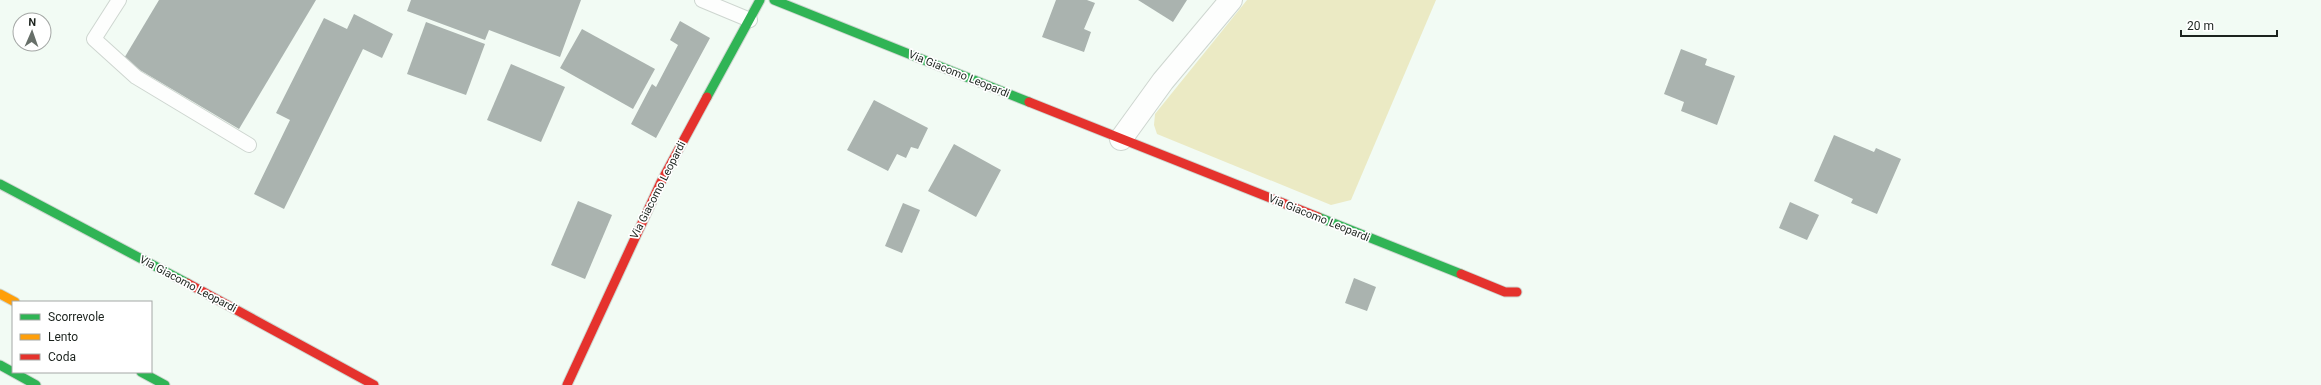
<svg xmlns="http://www.w3.org/2000/svg" width="2321" height="385" viewBox="0 0 2321 385" font-family="Roboto,sans-serif">
  <style>
    .green { fill: #ebeac4 }
    .building { fill: #aab3af }
    .lines { fill: none; stroke-linecap: round; stroke-linejoin: round }
    .lane-casing { stroke: #ced6d0; stroke-width: 16 }
    .street-casing { stroke: #ced6d0; stroke-width: 24 }
    .fast-casing { stroke: #ced6d0; stroke-width: 11 }
    .slow-casing { stroke: #ced6d0; stroke-width: 11 }
    .jam-casing { stroke: #ced6d0; stroke-width: 11 }
    .lane { stroke: #fdfefd; stroke-width: 14 }
    .street { stroke: #fdfefd; stroke-width: 22 }
    .fast { stroke: #30b455; stroke-width: 9 }
    .slow { stroke: #ff9f0a; stroke-width: 9 }
    .jam { stroke: #e5322d; stroke-width: 9 }
    .labels { text-anchor: middle; dominant-baseline: central; stroke-width: 3.5; stroke-linejoin: round; paint-order: stroke }
    .street-label { font-size: 11px; fill: #1c231e; stroke: #fff }
  </style>
  <rect width="100%" height="100%" fill="#f2fbf4"/>
  <polygon class="green" points="1247,0 1436,0 1351,200 1331,205 1157,134 1154,125 1155,114"/>
  <g class="building">
    <polygon points="159,0 316,0 239,129 123,60"/>
    <polygon points="411,0 581,0 560,57 489,30 485,40 407,11"/>
    <polygon points="1056,0 1087,0 1095,3 1084,29 1091,32 1084,52 1042,37"/>
    <polygon points="1138,0 1187,0 1173,22"/>
    <polygon points="354,14 393,34 382,58 363,49 284,209 254,194 290,120 276,113 324,18 347,29"/>
    <polygon points="680,21 710,38 656,138 631,124 652,84 656,87 678,45 670,40"/>
    <polygon points="426,22 485,44 466,95 407,74"/>
    <polygon points="582,29 655,69 633,109 560,68"/>
    <polygon points="1681,49 1707,59 1705,65 1735,76 1717,125 1681,111 1684,102 1664,94"/>
    <polygon points="511,64 565,87 541,142 487,120"/>
    <polygon points="874,100 928,128 918,149 911,147 906,158 897,154 888,171 847,150"/>
    <polygon points="1834,135 1874,152 1876,148 1901,159 1877,214 1851,203 1853,199 1814,181"/>
    <polygon points="954,144 1001,170 976,217 928,191"/>
    <polygon points="578,201 612,215 585,279 551,265"/>
    <polygon points="1790,202 1819,215 1807,240 1779,228"/>
    <polygon points="903,203 920,210 902,253 885,246"/>
    <polygon points="1354,278 1376,287 1367,311 1345,303"/>
  </g>
  <g class="lines">
    <g class="lane-casing">
      <g id="lane">
        <polyline points="119,0 94,39 136,77 249,145"/>
        <polyline points="702,0 750,20"/>
      </g>
    </g>
    <g class="street-casing">
      <polyline id="street" points="1121,139 1163,81 1231,0"/>
    </g>
    <g class="fast-casing">
      <g id="fast">
        <polyline points="774,0 1029,102"/>
        <polyline points="707,97 760,0"/>
        <polyline points="0,184 187,283"/>
        <polyline points="1318,217 1461,274"/>
        <polyline points="0,365 36,385"/>
        <polyline points="141,372 165,385"/>
      </g>
    </g>
    <g class="slow-casing">
      <polyline id="slow" points="0,294 15,302"/>
    </g>
    <g class="jam-casing">
      <g id="jam">
        <polyline points="1029,102 1318,217"/>
        <polyline points="1461,274 1505,292 1517,292"/>
        <polyline points="187,283 374,385"/>
        <polyline points="567,385 661,182 707,97"/>
      </g>
    </g>
    <use href="#lane" class="lane"/>
    <use href="#street" class="street"/>
    <use href="#fast" class="fast"/>
    <use href="#slow" class="slow"/>
    <use href="#jam" class="jam"/>
  </g>
  <g class="labels">
    <g class="street-label">
      <text transform="translate(959 74) rotate(22)">Via Giacomo Leopardi</text>
      <text transform="translate(658 190) rotate(-63)">Via Giacomo Leopardi</text>
      <text transform="translate(1319 218) rotate(22)">Via Giacomo Leopardi</text>
      <text transform="translate(188 284) rotate(28)">Via Giacomo Leopardi</text>
    </g>
  </g>
  <rect x="12" y="301" width="140" height="72" fill="#ffffff" stroke="#a4a7a5"/>
  <rect x="20" y="314" width="20" height="6" fill="#30b455" stroke="#a4a7a5"/>
  <text x="48" y="321" font-size="12" fill="#1c231e">Scorrevole</text>
  <rect x="20" y="334" width="20" height="6" fill="#ff9f0a" stroke="#a4a7a5"/>
  <text x="48" y="341" font-size="12" fill="#1c231e">Lento</text>
  <rect x="20" y="354" width="20" height="6" fill="#e5322d" stroke="#a4a7a5"/>
  <text x="48" y="361" font-size="12" fill="#1c231e">Coda</text>
  <g transform="translate(32 32) rotate(2)"><circle r="19" fill="#ffffff" stroke="#a4a7a5"/>
  <path d="M0-3L7 15L0 10L-7 15Z" fill="#676f69"/>
  <text y="-6" font-size="11" font-weight="bold" text-anchor="middle" fill="#1c231e">N</text>
  </g>
  <path d="M2181 30v6h96v-6" fill="none" stroke="#1c231e" stroke-width="2"/>
  <text x="2187" y="30" font-size="12" fill="#1c231e" stroke="#ffffff" stroke-width="3" paint-order="stroke">20 m</text>
</svg>
